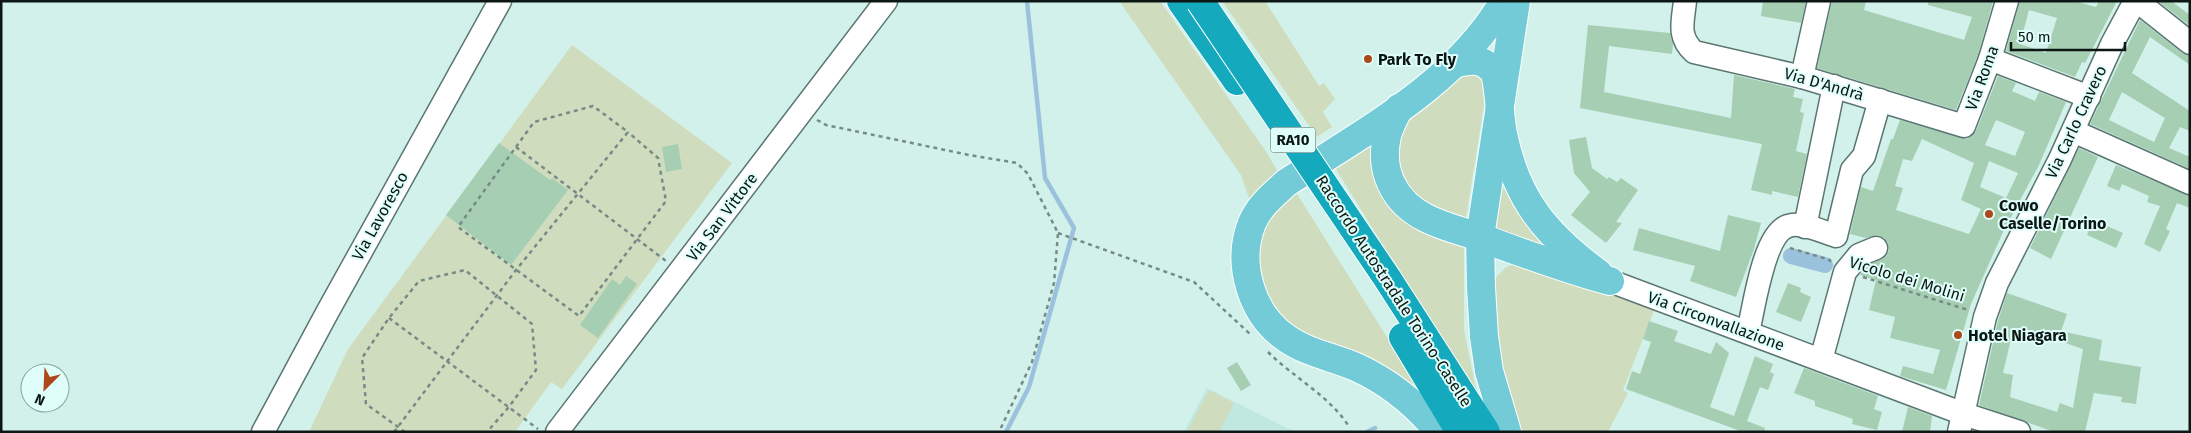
<svg xmlns="http://www.w3.org/2000/svg" width="2191" height="433" viewBox="0 0 2191 433" font-family="'Fira Sans',sans-serif">
  <style>
    .built { fill: #bfe8e1 }
    .green { fill: #cfddbe }
    .lines { fill: none; stroke-linecap: round; stroke-linejoin: round }
    .stream { stroke: #9bc2dd; stroke-width: 4.5 }
    .canal { stroke: #9bc2dd; stroke-width: 16 }
    .building { fill: #a6ceb3; fill-rule: evenodd }
    .minor-casing { stroke: #5a7671; stroke-width: 25 }
    .major-casing { stroke: #fff; stroke-width: 30 }
    .highway-casing { stroke: #fff; stroke-width: 30 }
    .path { stroke: #768b87; stroke-width: 2.5; stroke-dasharray: 4 4; stroke-linecap: butt }
    .minor { stroke: #fff; stroke-width: 22 }
    .major { stroke: #73cbd8; stroke-width: 28 }
    .highway { stroke: #15a9be; stroke-width: 28 }
    .highway-bridge-casing { stroke: #fff; stroke-width: 30; stroke-linecap: butt }
    .highway-bridge { stroke: #15a9be; stroke-width: 28 }
    .poi-dot { fill: #ac4819; stroke: #dffef9; stroke-width: 2 }
    .labels { text-anchor: middle; dominant-baseline: central; stroke-width: 4; stroke-linejoin: round; paint-order: stroke }
    .shield { fill: #dffef9; stroke: #4b5c59; stroke-width: 1 }
    .shield-label { font-size: 15px; font-weight: bold; fill: #0c1715 }
    .poi-label { font-size: 16px; font-weight: bold; fill: #0c1715; stroke: #dffef9; text-anchor: start }
    .street-label { font-size: 16px; fill: #0c1715; stroke: #dffef9 }
  </style>
  <rect width="100%" height="100%" fill="#d2f1eb"/>
  <polygon class="built" points="1207,388 1295,432 1184,432"/>
  <g class="green">
    <polygon points="1119,1 1160,1 1265,150 1281,177 1250,201 1241,175"/>
    <polygon points="1222,1 1265,1 1319,86 1324,83 1335,99 1323,112 1332,127 1317,137"/>
    <polygon points="572,45 732,163 562,389 551,382 515,432 309,432 348,349"/>
    <polygon points="1463,68 1488,80 1465,224 1403,196 1394,131"/>
    <polygon points="1381,128 1378,160 1464,240 1464,330 1478,399 1331,161"/>
    <polygon points="1499,182 1505,185 1567,262 1491,235"/>
    <polygon points="1292,186 1419,388 1423,400 1339,351 1278,320 1262,298 1256,235"/>
    <polygon points="1519,261 1655,308 1623,390 1628,393 1608,432 1515,432 1499,391 1488,286 1505,268"/>
    <polygon points="1209,390 1234,403 1219,432 1187,432"/>
  </g>
  <g class="lines">
    <g class="stream">
      <polyline points="1006,432 1029,387 1074,228 1045,178 1027,1"/>
      <polyline points="1367,432 1375,428"/>
    </g>
    <polyline class="canal" points="1791,256 1825,265"/>
  </g>
  <g class="building">
    <polygon points="1763,1 1806,1 1801,23 1761,16"/>
    <polygon points="1832,1 1866,1 1864,10 1964,40 1972,17 1928,5 1928,1 1993,1 1978,55 1956,110 1817,68"/>
    <path d="M 2020,1 L 2074,1 L 2096,7 L 2099,1 L 2117,1 L 2095,44 L 2085,63 L 2082,62 L 2075,77 L 2006,51 ZM 2029,10 L 2057,18 L 2046,53 L 2020,44 Z"/>
    <polygon points="2158,1 2171,1 2190,15 2190,26"/>
    <path d="M 2140,20 L 2182,53 L 2190,56 L 2190,65 L 2150,37 L 2132,73 L 2190,111 L 2190,131 L 2180,127 L 2169,148 L 2190,157 L 2190,169 L 2090,124 ZM 2122,92 L 2165,118 L 2154,142 L 2109,120 Z"/>
    <polygon points="1588,25 1670,33 1673,45 1672,54 1609,46 1604,92 1731,118 1734,75 1795,89 1793,97 1803,99 1800,112 1804,113 1796,151 1807,154 1798,197 1772,191 1772,195 1751,190 1762,144 1580,108"/>
    <path d="M 1998,76 L 2016,83 L 2012,91 L 2035,101 L 2039,92 L 2066,102 L 2039,165 L 2004,230 L 1971,304 L 1946,390 L 1900,376 L 1903,366 L 1933,374 L 1940,350 L 1890,338 L 1895,317 L 1869,310 L 1876,280 L 1860,275 L 1867,266 L 1886,256 L 1889,250 L 1888,243 L 1884,238 L 1878,235 L 1866,238 L 1850,234 L 1861,187 L 1873,191 L 1891,139 L 1893,139 L 1900,120 L 1967,139 L 1976,131 ZM 1996,120 L 2025,132 L 2015,156 L 1985,145 ZM 1922,139 L 1974,163 L 1961,200 L 1981,209 L 1969,234 L 1896,210 L 1903,188 L 1895,186 L 1903,159 L 1912,161 ZM 1989,161 L 2018,173 L 2006,198 L 1980,187 Z"/>
    <polygon points="1586,137 1592,168 1607,179 1609,177 1617,182 1621,178 1638,190 1616,222 1622,223 1606,243 1571,215 1590,192 1574,173 1569,140"/>
    <polygon points="499,143 550,180 552,178 568,190 511,265 446,215"/>
    <polygon points="678,144 682,169 666,172 662,147"/>
    <polygon points="2079,148 2098,157 2051,259 2030,248"/>
    <polygon points="2116,165 2190,196 2190,208 2177,203 2166,229 2170,231 2160,252 2144,244 2160,206 2147,202 2149,196 2122,184 2119,191 2107,186"/>
    <polygon points="1728,215 1761,223 1754,249 1736,297 1690,281 1695,266 1633,250 1639,228 1720,251"/>
    <polygon points="2093,220 2123,233 2116,248 2087,235"/>
    <polygon points="626,276 637,284 598,338 580,325 612,279 620,285"/>
    <polygon points="1788,283 1801,288 1800,292 1811,297 1801,322 1776,312"/>
    <path d="M 2007,293 L 2067,314 L 2061,331 L 2102,340 L 2099,360 L 2141,367 L 2136,404 L 2121,402 L 2122,397 L 2094,393 L 2085,432 L 2054,432 L 1979,405 L 1998,321 ZM 2024,329 L 2083,349 L 2073,408 L 2060,403 L 2057,412 L 2010,397 L 2013,375 L 2003,373 L 2011,339 L 2021,342 Z"/>
    <polygon points="1649,321 1678,331 1674,341 1711,354 1716,342 1729,353 1710,407 1734,416 1755,356 1773,364 1770,372 1774,374 1768,390 1760,387 1747,421 1765,428 1764,432 1743,432 1626,389 1632,371 1640,374 1651,342 1643,339"/>
    <polygon points="1237,362 1251,385 1241,391 1227,368"/>
    <polygon points="1804,368 1878,396 1874,409 1882,412 1877,430 1852,424 1853,419 1815,406 1815,401 1794,393"/>
    <polygon points="1908,407 1932,416 1930,432 1902,432"/>
  </g>
  <g class="lines">
    <g class="minor-casing">
      <g id="minor">
        <path d="M 1685,1 C 1683,22 1677,36 1694,52 L 1802,77 L 1964,126 L 1990,59 L 2007,1"/>
        <polyline points="2137,1 2190,43"/>
        <polyline points="1990,59 2089,97"/>
        <polyline points="1802,77 1819,1"/>
        <polyline points="2073,131 2190,183"/>
        <polyline points="1805,227 1834,86"/>
        <polyline points="1610,281 1964,414 2019,432"/>
        <path d="M 1748,332 C 1754,309 1763,234 1788,226 C 1801,221 1823,232 1836,236 L 1852,170 L 1864,156 L 1880,100"/>
        <polyline points="1821,360 1845,272 1859,255 1876,248"/>
        <polyline points="263,432 328,311 500,1"/>
        <polyline points="557,432 886,1"/>
        <polyline points="1959,432 1985,317 1997,283 2060,159 2112,44 2135,1"/>
      </g>
    </g>
    <g class="major-casing">
      <g id="major">
        <path d="M 1458,63 C 1474,59 1484,59 1495,73 C 1500,93 1499,114 1503,134 C 1516,199 1546,235 1598,273"/>
        <path d="M 1399,108 C 1395,117 1389,126 1387,136 C 1379,171 1394,202 1426,218 C 1445,228 1467,232 1487,240 C 1528,255 1568,270 1610,281"/>
        <path d="M 1439,432 C 1416,404 1389,382 1356,367 C 1333,357 1307,353 1286,338 C 1251,314 1236,263 1252,223 C 1259,206 1273,195 1286,183 C 1365,131 1455,85 1504,1"/>
        <polyline points="1507,432 1489,371 1484,337 1481,287 1480,237 1516,1"/>
      </g>
    </g>
    <g class="highway-casing">
      <g id="highway">
        <polyline points="1181,1 1237,81"/>
        <polyline points="1387,278 1486,432"/>
        <polyline points="1403,337 1460,432"/>
      </g>
    </g>
    <g class="path">
      <polyline points="817,120 826,125 969,155 1017,163 1028,174 1058,233 1054,283 1032,362 999,432"/>
      <polyline points="516,147 666,261"/>
      <polyline points="1058,233 1194,282 1250,334"/>
      <polyline points="1790,248 1830,260 1830,262"/>
      <polyline points="1863,277 1968,310"/>
      <polyline points="389,318 538,429"/>
      <path d="M 1268,352 C 1293,377 1328,395 1348,425"/>
      <polyline points="394,432 516,270 628,132 593,106 534,122 458,227 579,316 666,201 658,158 628,132"/>
      <polyline points="405,432 366,404 362,358 389,318 419,281 465,270 532,324 536,370 508,408 487,432"/>
    </g>
    <use href="#minor" class="minor"/>
    <use href="#major" class="major"/>
    <use href="#highway" class="highway"/>
    <g class="highway-bridge-casing">
      <polyline id="highway-bridge" points="1200,1 1387,278"/>
    </g>
    <use href="#highway-bridge" class="highway-bridge"/>
  </g>
  <g class="poi-dot">
    <circle cx="1368" cy="59" r="5"/>
    <circle cx="1989" cy="214" r="5"/>
    <circle cx="1958" cy="335" r="5"/>
  </g>
  <g class="labels">
    <rect class="shield" x="1270.5" y="127.5" width="45" height="25" rx="4"/>
    <g class="shield-label">
      <text x="1293" y="140">RA10</text>
    </g>
    <g class="poi-label">
      <text x="1378" y="59">Park To Fly</text>
      <text x="1999" y="205">Cowo<tspan x="1999" dy="18">Caselle/Torino</tspan></text>
      <text x="1968" y="335">Hotel Niagara</text>
    </g>
    <g class="street-label">
      <text transform="translate(1982 78) rotate(-70)">Via Roma</text>
      <text transform="translate(1824 84) rotate(16)">Via D'Andrà</text>
      <text transform="translate(2076 122) rotate(-65)">Via Carlo Cravero</text>
      <text transform="translate(380 216) rotate(-61)">Via Lavoresco</text>
      <text transform="translate(722 217) rotate(-53)">Via San Vittore</text>
      <text transform="translate(1907 279) rotate(17)">Vicolo dei Molini</text>
      <text transform="translate(1394 291) rotate(57)">Raccordo Autostradale Torino-Caselle</text>
      <text transform="translate(1716 321) rotate(20)">Via Circonvallazione</text>
    </g>
  </g>
  <rect width="2191" height="433" fill="none" stroke="#0c1715" stroke-width="5"/>
  <g transform="translate(45 388) rotate(204)"><circle r="24" fill="#dffef9" stroke="#8ba29e"/>
  <path d="M0-4L9 19L0 12L-9 19Z" fill="#ac4819"/>
  <text y="-8" font-size="14" font-weight="bold" text-anchor="middle" fill="#0c1715">N</text>
  </g>
  <path d="M2011 42v8h114v-8" fill="none" stroke="#0c1715" stroke-width="2.5"/>
  <text x="2018" y="42" font-size="15" fill="#0c1715" stroke="#dffef9" stroke-width="4" paint-order="stroke">50 m</text>
</svg>
